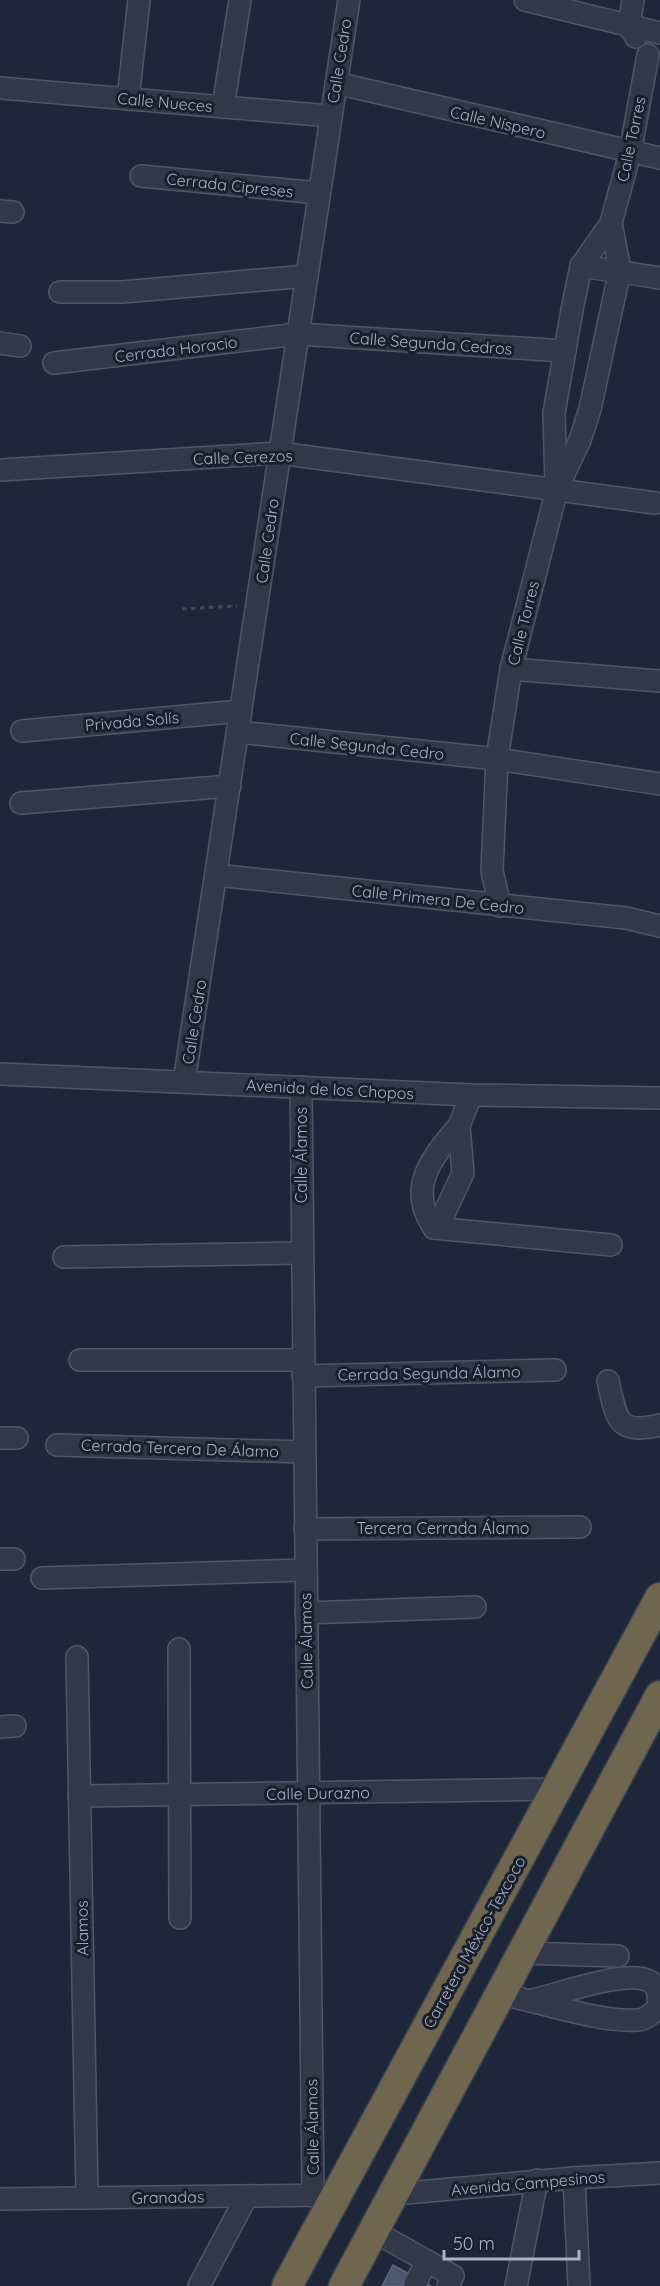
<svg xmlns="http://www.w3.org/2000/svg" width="660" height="2286" viewBox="0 0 660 2286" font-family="Quicksand,sans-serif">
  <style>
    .building { fill: #4c586c; stroke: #5b667a; stroke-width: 1.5 }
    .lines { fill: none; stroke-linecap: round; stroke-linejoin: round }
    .minor-casing { stroke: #4f5667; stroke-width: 24 }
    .highway-casing { stroke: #394150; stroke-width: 33 }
    .path { stroke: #3d5257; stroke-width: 3; stroke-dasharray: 4.5 4.5; stroke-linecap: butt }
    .minor { stroke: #313949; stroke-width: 21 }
    .highway { stroke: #70654e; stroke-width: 30 }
    .labels { text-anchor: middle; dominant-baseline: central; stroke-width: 6; stroke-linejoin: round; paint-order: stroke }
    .street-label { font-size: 16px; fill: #abb3c6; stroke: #171f2d }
  </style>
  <rect width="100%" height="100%" fill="#1e2739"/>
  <polygon class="building" points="393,2265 431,2286 382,2286"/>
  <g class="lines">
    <g class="minor-casing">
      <g id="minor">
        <polyline points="525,0 660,33"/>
        <polyline points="633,0 629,26 636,37"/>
        <polyline points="336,83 660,158"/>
        <polyline points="0,88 330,116"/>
        <polyline points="128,99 139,0"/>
        <polyline points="223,107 240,0"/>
        <polyline points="141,176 319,193"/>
        <polyline points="0,211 13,212"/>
        <polyline points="581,266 660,278"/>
        <polyline points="60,292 122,292 307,276"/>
        <polyline points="0,343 20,346"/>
        <polyline points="54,363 298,334 565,351"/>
        <polyline points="0,470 279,453 655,503"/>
        <polyline points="556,485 554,413 572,310 581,266 611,223 630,153 648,55"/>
        <polyline points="511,669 660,681"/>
        <polyline points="22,731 241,711"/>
        <polyline points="238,732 497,759 660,784"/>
        <polyline points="21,803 230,786"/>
        <polyline points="216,875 626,918 660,926"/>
        <polyline points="500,906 492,871 497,759 511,669 557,489 580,440 590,409 620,270 611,223"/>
        <polyline points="0,1074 471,1095 660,1098"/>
        <polyline points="184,1082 349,0"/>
        <polyline points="301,1087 313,2196"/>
        <polyline points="434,1228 611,1245"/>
        <polyline points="434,1228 442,1218 463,1173 459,1126 471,1095"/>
        <path d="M 434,1228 C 406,1188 432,1157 459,1126"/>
        <polyline points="64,1257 302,1253"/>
        <polyline points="80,1360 303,1360"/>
        <polyline points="303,1376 555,1370"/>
        <path d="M 608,1381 C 617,1419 616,1435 660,1425"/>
        <polyline points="0,1438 17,1438"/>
        <polyline points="57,1445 304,1452"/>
        <polyline points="305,1529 580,1527"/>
        <polyline points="0,1559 14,1559"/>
        <polyline points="42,1578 305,1570"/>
        <polyline points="306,1613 475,1607"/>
        <polyline points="179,1649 180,1918"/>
        <polyline points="77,1657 87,2198"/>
        <polyline points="0,1727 15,1726"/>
        <polyline points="79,1796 557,1789"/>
        <polyline points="522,1953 618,1956"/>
        <path d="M 500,1994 C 537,2001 601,2023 637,2020 C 646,2020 653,2013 659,2006 C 658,1996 659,1986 649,1981 C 626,1969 559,1994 533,2000"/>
        <polyline points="574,2178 579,2286"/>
        <polyline points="395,2194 574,2178 660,2173"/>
        <polyline points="0,2199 326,2195"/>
        <polyline points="373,2231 427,2261 415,2284"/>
        <polyline points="427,2261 453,2276 448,2286"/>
        <polyline points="199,2286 247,2196"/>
        <polyline points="516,2286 537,2180"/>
      </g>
    </g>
    <g class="highway-casing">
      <g id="highway">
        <polyline points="287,2286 660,1598"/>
        <polyline points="344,2286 660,1696"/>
      </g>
    </g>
    <polyline class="path" points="182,609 237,606"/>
    <use href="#minor" class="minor"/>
    <use href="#highway" class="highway"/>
  </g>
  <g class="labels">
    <g class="street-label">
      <text transform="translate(339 61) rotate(-81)">Calle Cedro</text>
      <text transform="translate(165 102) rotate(5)">Calle Nueces</text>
      <text transform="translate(498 122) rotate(13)">Calle Níspero</text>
      <text transform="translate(631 139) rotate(-78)">Calle Torres</text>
      <text transform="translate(230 185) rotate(6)">Cerrada Cipreses</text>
      <text transform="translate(431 343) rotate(4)">Calle Segunda Cedros</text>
      <text transform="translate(176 349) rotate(-7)">Cerrada Horacio</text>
      <text transform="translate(243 457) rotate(-2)">Calle Cerezos</text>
      <text transform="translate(267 541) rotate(-82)">Calle Cedro</text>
      <text transform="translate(523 623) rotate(-76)">Calle Torres</text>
      <text transform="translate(132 721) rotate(-5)">Privada Solís</text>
      <text transform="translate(367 746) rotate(6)">Calle Segunda Cedro</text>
      <text transform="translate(438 899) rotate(6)">Calle Primera De Cedro</text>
      <text transform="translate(194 1022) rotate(-81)">Calle Cedro</text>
      <text transform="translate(330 1089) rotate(3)">Avenida de los Chopos</text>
      <text transform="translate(301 1155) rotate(-90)">Calle Álamos</text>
      <text transform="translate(429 1373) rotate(-1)">Cerrada Segunda Álamo</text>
      <text transform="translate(180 1448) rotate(2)">Cerrada Tercera De Álamo</text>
      <text x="443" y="1528">Tercera Cerrada Álamo</text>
      <text transform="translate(306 1641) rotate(-91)">Calle Álamos</text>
      <text transform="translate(318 1793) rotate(-1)">Calle Durazno</text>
      <text transform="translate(82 1928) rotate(-91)">Alamos</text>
      <text transform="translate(474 1942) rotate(-61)">Carretera México-Texcoco</text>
      <text transform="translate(312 2127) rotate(-91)">Calle Álamos</text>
      <text transform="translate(528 2183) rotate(-5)">Avenida Campesinos</text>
      <text transform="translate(168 2197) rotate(-1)">Granadas</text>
    </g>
  </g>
  <path d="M444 2250v9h135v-9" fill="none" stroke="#abb3c6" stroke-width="3"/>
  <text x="453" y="2250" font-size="18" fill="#abb3c6" stroke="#171f2d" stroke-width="4.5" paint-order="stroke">50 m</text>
</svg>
